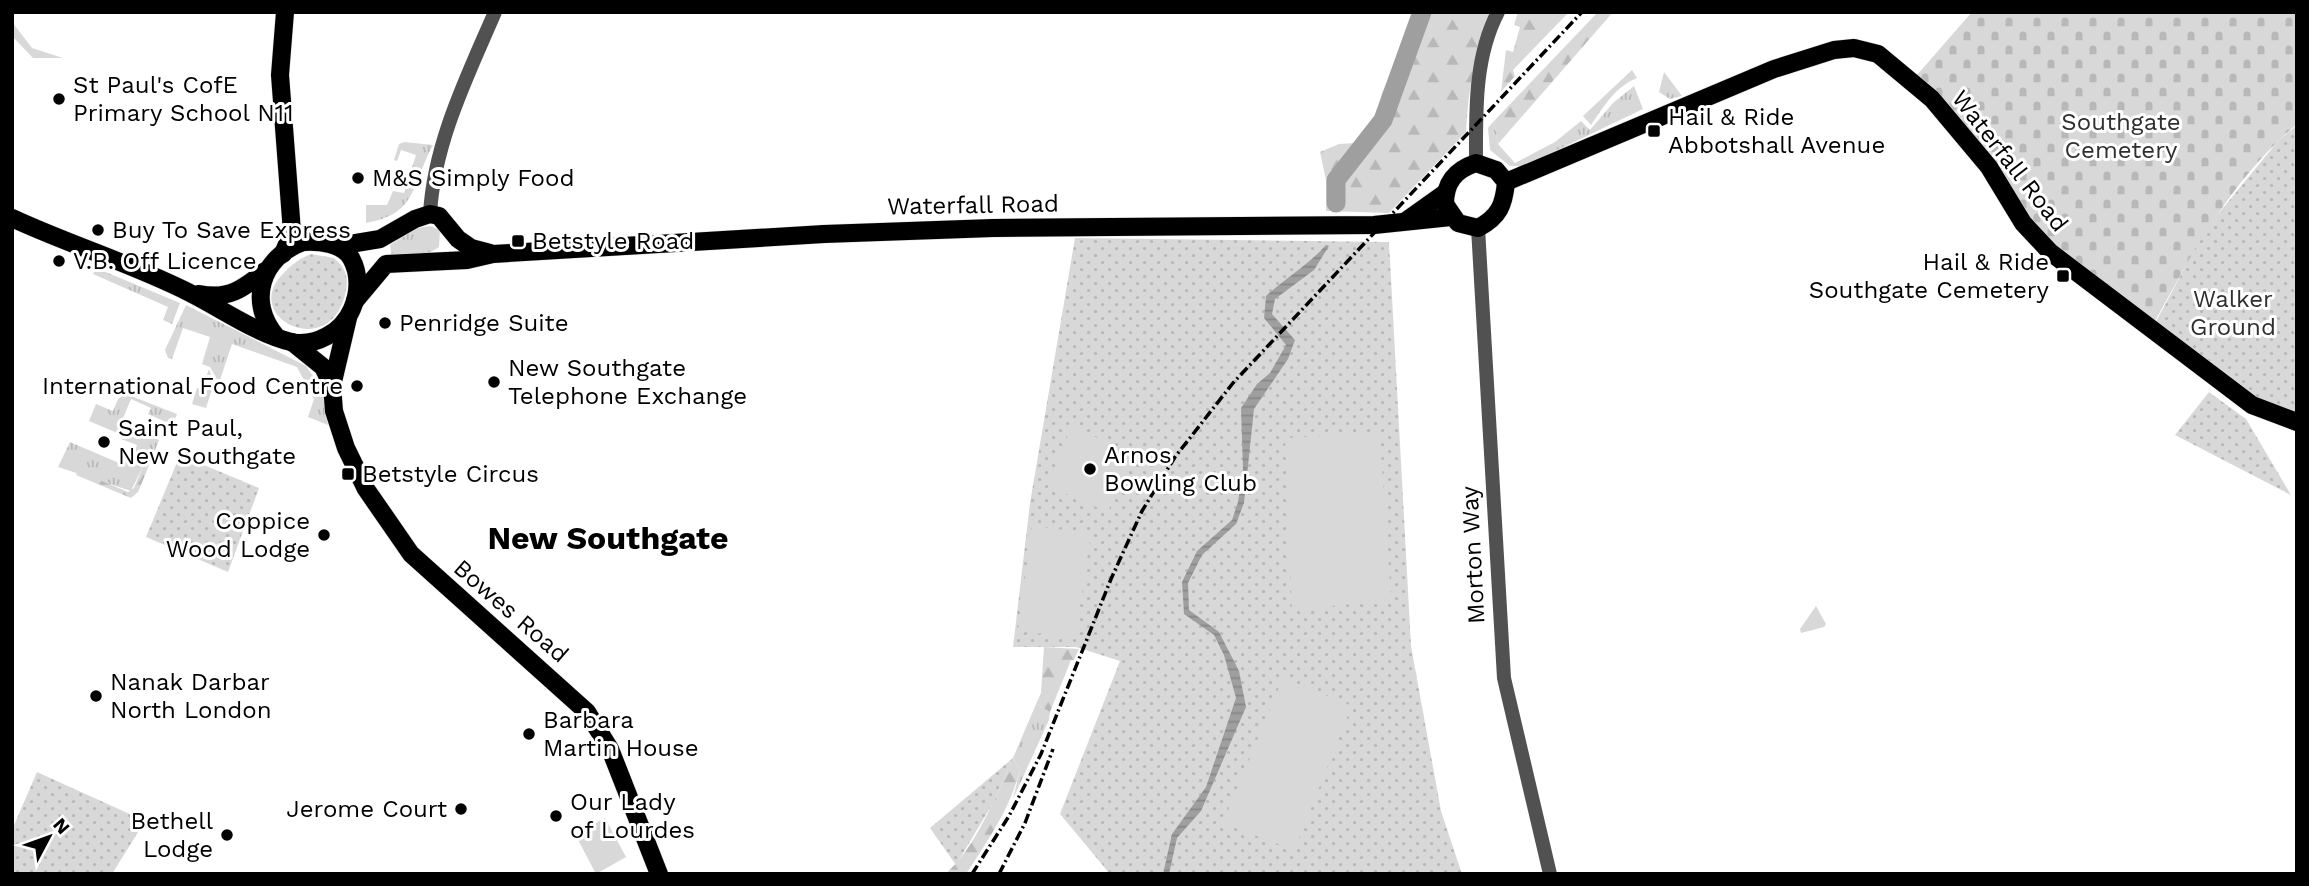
<svg xmlns="http://www.w3.org/2000/svg" width="2309" height="886" viewBox="0 0 2309 886" font-family="'Work Sans',sans-serif">
  <style>
    .grass { fill: url(#grass-tufts) }
    .forest { fill: url(#forest-firs) }
    .cemetery { fill: url(#cemetery-stones) }
    .park { fill: url(#park-dots) }
    .pitch { fill: #d8d8d8 }
    .water { fill: url(#water-rules) }
    .lines { fill: none; stroke-linecap: round; stroke-linejoin: round }
    .river { stroke: #9f9f9f; stroke-width: 19 }
    .primary-casing { stroke: #dbdbdb; stroke-width: 19 }
    .tertiary { stroke: #515151; stroke-width: 14 }
    .primary { stroke: #000; stroke-width: 18 }
    .rail { stroke: #000; stroke-width: 3.5; stroke-dasharray: 10 3.5 2 3.5; stroke-linecap: butt }
    .poi-dot { fill: #000; stroke: #fff; stroke-width: 2.5 }
    .labels { text-anchor: middle; dominant-baseline: central; stroke-width: 6; stroke-linejoin: round; paint-order: stroke }
    .poi-label { font-size: 24px; fill: #000; stroke: #fff; text-anchor: start }
    .park-label { font-size: 24px; fill: #2f2f2f; stroke: #fff }
    .street-label { font-size: 24px; fill: #000; stroke: #fff }
    .district-label { font-size: 32px; font-weight: bold; fill: #000; stroke: #fff }
  </style>
  <defs>
    <pattern id="grass-tufts" width="24" height="20" patternUnits="userSpaceOnUse" patternTransform="scale(1.75)"><rect width="24" height="20" fill="#d8d8d8"/><path d="M3 7l-1-3M5 7V3M7 7l1-3M15 17l-1-3M17 17v-4M19 17l1-3" fill="none" stroke="#b8b8b8"/></pattern>
    <pattern id="forest-firs" width="22" height="20" patternUnits="userSpaceOnUse" patternTransform="scale(1.75)"><rect width="22" height="20" fill="#d8d8d8"/><path d="M5 1l3.5 6h-7zM16 11l3.5 6h-7z" fill="#b8b8b8"/></pattern>
    <pattern id="cemetery-stones" width="16" height="16" patternUnits="userSpaceOnUse" patternTransform="scale(1.75)"><rect width="16" height="16" fill="#d8d8d8"/><path d="M2 7V4a2 2 0 0 1 4 0v3zM10 15v-3a2 2 0 0 1 4 0v3z" fill="#b8b8b8"/></pattern>
    <pattern id="park-dots" width="8" height="8" patternUnits="userSpaceOnUse" patternTransform="scale(1.75)"><rect width="8" height="8" fill="#d8d8d8"/><path d="M2 2h.1M6 6h.1" fill="none" stroke="#b8b8b8" stroke-width="1.8" stroke-linecap="round"/></pattern>
    <pattern id="water-rules" width="6" height="5" patternUnits="userSpaceOnUse" patternTransform="scale(1.75)"><rect width="6" height="5" fill="#9f9f9f"/><path d="M0 2.5h6" fill="none" stroke="#878787"/></pattern>
  </defs>
  <rect width="100%" height="100%" fill="#fff"/>
  <g class="grass">
    <path d="M 1632,70 L 1637,78 C 1615,87 1604,106 1591,125 L 1583,116 Z"/>
    <polygon points="1664,72 1682,96 1670,99 1659,92"/>
    <polygon points="1634,86 1643,109 1524,166 1510,166 1490,150 1488,128 1494,121 1498,144 1515,163 1555,142 1581,121 1590,130 1613,103"/>
    <path d="M 404,142 L 433,145 C 411,185 418,214 366,223 L 366,205 L 387,205 L 393,191 L 404,193 L 416,155 L 401,150 L 397,161 L 394,160 L 399,144 Z"/>
    <polygon points="430,226 440,230 439,247 429,253 392,257 390,245 417,228"/>
    <polygon points="96,268 180,303 172,324 163,320 168,307 93,274"/>
    <polygon points="186,305 306,366 322,389 328,425 308,417 314,399 297,367 232,344 219,383 210,367 202,364 210,337 183,328 172,359 168,358 165,350"/>
    <polygon points="209,369 214,383 206,408 192,404 197,388 202,389"/>
    <polygon points="126,394 177,414 170,431 165,429 168,423 148,414 151,408 131,399 121,423 159,440 148,468 143,466 131,491 58,467 70,442 119,463 122,458 131,461 137,445 121,439 122,435 89,421 96,404 113,411 118,399"/>
    <polygon points="1816,606 1826,624 1824,627 1801,633 1800,629"/>
    <polygon points="1036,704 1050,712 1049,720 1013,799 1020,770 1013,758"/>
  </g>
  <g class="forest">
    <path d="M 1419,12 L 1491,12 C 1475,52 1468,89 1466,132 L 1389,213 L 1326,211 L 1326,180 L 1320,152 L 1339,144 L 1373,142 L 1382,93 Z"/>
    <polygon points="1518,12 1569,12 1513,70 1515,76 1501,92 1506,50 1513,52 1520,27 1514,25"/>
    <polygon points="1598,12 1613,12 1498,144 1494,121"/>
    <polygon points="12,22 32,48 63,58 33,58 12,36"/>
    <polygon points="143,466 148,468 138,492 131,498 76,475 78,471 128,492 134,488"/>
    <polygon points="1044,647 1079,649 1074,660 1071,660 1050,712 1036,704 1041,693"/>
    <path d="M 1013,758 L 1020,770 C 1010,809 988,840 966,874 L 945,874 C 975,850 997,793 1013,758 Z"/>
  </g>
  <path class="cemetery" d="M 1972,12 L 2297,12 L 2297,124 C 2234,177 2194,250 2155,321 L 2049,244 L 1917,75 Z"/>
  <g class="park">
    <polygon points="2297,125 2297,424 2152,329 2205,230 2278,141"/>
    <polygon points="1075,238 1389,242 1411,646 1441,811 1462,874 1110,874 1060,814 1120,661 1076,647 1013,647 1030,503"/>
    <path d="M 311,254 L 334,258 C 347,269 349,279 345,295 C 328,361 243,318 281,276 C 290,266 298,259 311,254 Z"/>
    <polygon points="2209,392 2246,419 2291,495 2175,435"/>
    <polygon points="180,455 259,488 228,572 146,537"/>
    <polygon points="1013,758 993,803 956,865 930,828"/>
    <polygon points="37,772 145,821 112,874 12,874 12,830"/>
  </g>
  <g class="pitch">
    <polygon points="1071,427 1132,452 1108,512 1048,486"/>
    <polygon points="1380,434 1391,600 1292,610 1285,438"/>
    <polygon points="1032,526 1091,533 1075,639 1018,630"/>
    <polygon points="1283,678 1352,706 1294,850 1223,823"/>
    <polygon points="605,818 626,857 596,874 575,834"/>
  </g>
  <path class="water" d="M 1326,245 L 1329,246 L 1314,270 L 1275,299 L 1272,314 L 1295,340 L 1288,359 L 1254,409 L 1244,503 L 1236,524 L 1202,555 L 1188,583 L 1189,610 L 1219,632 L 1239,671 L 1246,707 L 1201,811 L 1177,838 L 1169,874 L 1163,874 L 1172,834 L 1206,787 L 1236,698 L 1224,655 L 1214,635 L 1184,614 L 1182,582 L 1197,551 L 1232,520 L 1238,502 L 1243,469 L 1241,408 L 1257,384 L 1270,373 L 1286,345 L 1264,318 L 1266,296 C 1286,278 1308,265 1326,245 Z"/>
  <g class="lines">
    <polyline class="river" points="1336,203 1336,180 1383,120 1422,12"/>
    <g class="primary-casing">
      <g id="primary">
        <path d="M 1476,163 L 1496,170 L 1506,182 C 1504,205 1499,217 1478,228 L 1458,223 L 1445,204 C 1445,182 1455,170 1476,163 Z"/>
        <polyline points="1506,182 1774,69 1834,50 1854,48 1878,54 1932,99 1989,167 2023,223 2050,252 2252,405 2297,422"/>
        <path d="M 12,218 C 70,245 133,264 190,293 C 222,309 255,333 291,342 C 316,347 342,332 352,309 C 359,293 360,274 351,258 C 342,243 319,241 303,242 C 261,257 247,302 276,336"/>
        <polyline points="1407,220 1445,193"/>
        <polyline points="338,246 380,239 415,219 430,214 439,216 458,239 471,248 490,253"/>
        <polyline points="283,254 292,232 280,75 285,12"/>
        <path d="M 199,294 C 228,300 243,289 265,271"/>
        <polyline points="355,301 386,264 467,260 493,254 824,234 993,228 1374,225 1451,217"/>
        <polyline points="348,318 332,386 334,411 346,448 366,489 411,554 587,712 610,749 659,874"/>
        <polyline points="292,342 323,367 332,386"/>
      </g>
    </g>
    <g class="tertiary">
      <path d="M 1476,163 C 1476,112 1474,58 1498,12"/>
      <path d="M 430,214 C 434,143 467,77 495,12"/>
      <polyline points="1478,228 1504,678 1550,874"/>
    </g>
    <use href="#primary" class="primary"/>
    <g class="rail">
      <polyline points="972,874 1009,816 1041,754 1111,579 1142,511 1175,457 1233,383 1582,12"/>
      <polyline points="999,874 1025,823 1053,749"/>
    </g>
  </g>
  <g class="poi-dot">
    <circle cx="59" cy="99" r="7"/>
    <rect x="1647" y="124" width="14" height="14" rx="3.5"/>
    <circle cx="358" cy="178" r="7"/>
    <circle cx="98" cy="230" r="7"/>
    <rect x="511" y="234" width="14" height="14" rx="3.5"/>
    <circle cx="59" cy="261" r="7"/>
    <rect x="2056" y="269" width="14" height="14" rx="3.5"/>
    <circle cx="385" cy="323" r="7"/>
    <circle cx="494" cy="382" r="7"/>
    <circle cx="357" cy="386" r="7"/>
    <circle cx="104" cy="442" r="7"/>
    <circle cx="1090" cy="469" r="7"/>
    <rect x="341" y="467" width="14" height="14" rx="3.5"/>
    <circle cx="324" cy="535" r="7"/>
    <circle cx="96" cy="696" r="7"/>
    <circle cx="529" cy="734" r="7"/>
    <circle cx="461" cy="809" r="7"/>
    <circle cx="556" cy="816" r="7"/>
    <circle cx="227" cy="835" r="7"/>
  </g>
  <g class="labels">
    <g class="poi-label">
      <text x="73" y="85">St Paul's CofE<tspan x="73" dy="28">Primary School N11</tspan></text>
      <text x="1668" y="117">Hail &amp; Ride<tspan x="1668" dy="28">Abbotshall Avenue</tspan></text>
      <text x="372" y="178">M&amp;S Simply Food</text>
      <text x="112" y="230">Buy To Save Express</text>
      <text x="532" y="241">Betstyle Road</text>
      <text x="73" y="261">V.B. Off Licence</text>
      <text x="2049" y="262" text-anchor="end">Hail &amp; Ride<tspan x="2049" dy="28">Southgate Cemetery</tspan></text>
      <text x="399" y="323">Penridge Suite</text>
      <text x="508" y="368">New Southgate<tspan x="508" dy="28">Telephone Exchange</tspan></text>
      <text x="343" y="386" text-anchor="end">International Food Centre</text>
      <text x="118" y="428">Saint Paul,<tspan x="118" dy="28">New Southgate</tspan></text>
      <text x="1104" y="455">Arnos<tspan x="1104" dy="28">Bowling Club</tspan></text>
      <text x="362" y="474">Betstyle Circus</text>
      <text x="310" y="521" text-anchor="end">Coppice<tspan x="310" dy="28">Wood Lodge</tspan></text>
      <text x="110" y="682">Nanak Darbar<tspan x="110" dy="28">North London</tspan></text>
      <text x="543" y="720">Barbara<tspan x="543" dy="28">Martin House</tspan></text>
      <text x="570" y="802">Our Lady<tspan x="570" dy="28">of Lourdes</tspan></text>
      <text x="447" y="809" text-anchor="end">Jerome Court</text>
      <text x="213" y="821" text-anchor="end">Bethell<tspan x="213" dy="28">Lodge</tspan></text>
    </g>
    <g class="park-label">
      <text x="2121" y="122">Southgate<tspan x="2121" dy="28">Cemetery</tspan></text>
      <text x="2233" y="299">Walker<tspan x="2233" dy="28">Ground</tspan></text>
    </g>
    <g class="street-label">
      <text transform="translate(2010 161) rotate(52)">Waterfall Road</text>
      <text transform="translate(973 205) rotate(-1)">Waterfall Road</text>
      <text transform="translate(1473 555) rotate(-93)">Morton Way</text>
      <text transform="translate(511 611) rotate(41)">Bowes Road</text>
    </g>
    <g class="district-label">
      <text x="608" y="538">New Southgate</text>
    </g>
  </g>
  <rect width="2309" height="886" fill="none" stroke="#000000" stroke-width="28"/>
  <g transform="translate(49 837) rotate(49)" stroke="#ffffff" stroke-width="5" paint-order="stroke">
  <path d="M0-5L12 26L0 18L-12 26Z" fill="#000000"/>
  <text y="-10" font-size="19" font-weight="bold" text-anchor="middle" fill="#000000">N</text>
  </g>
</svg>
